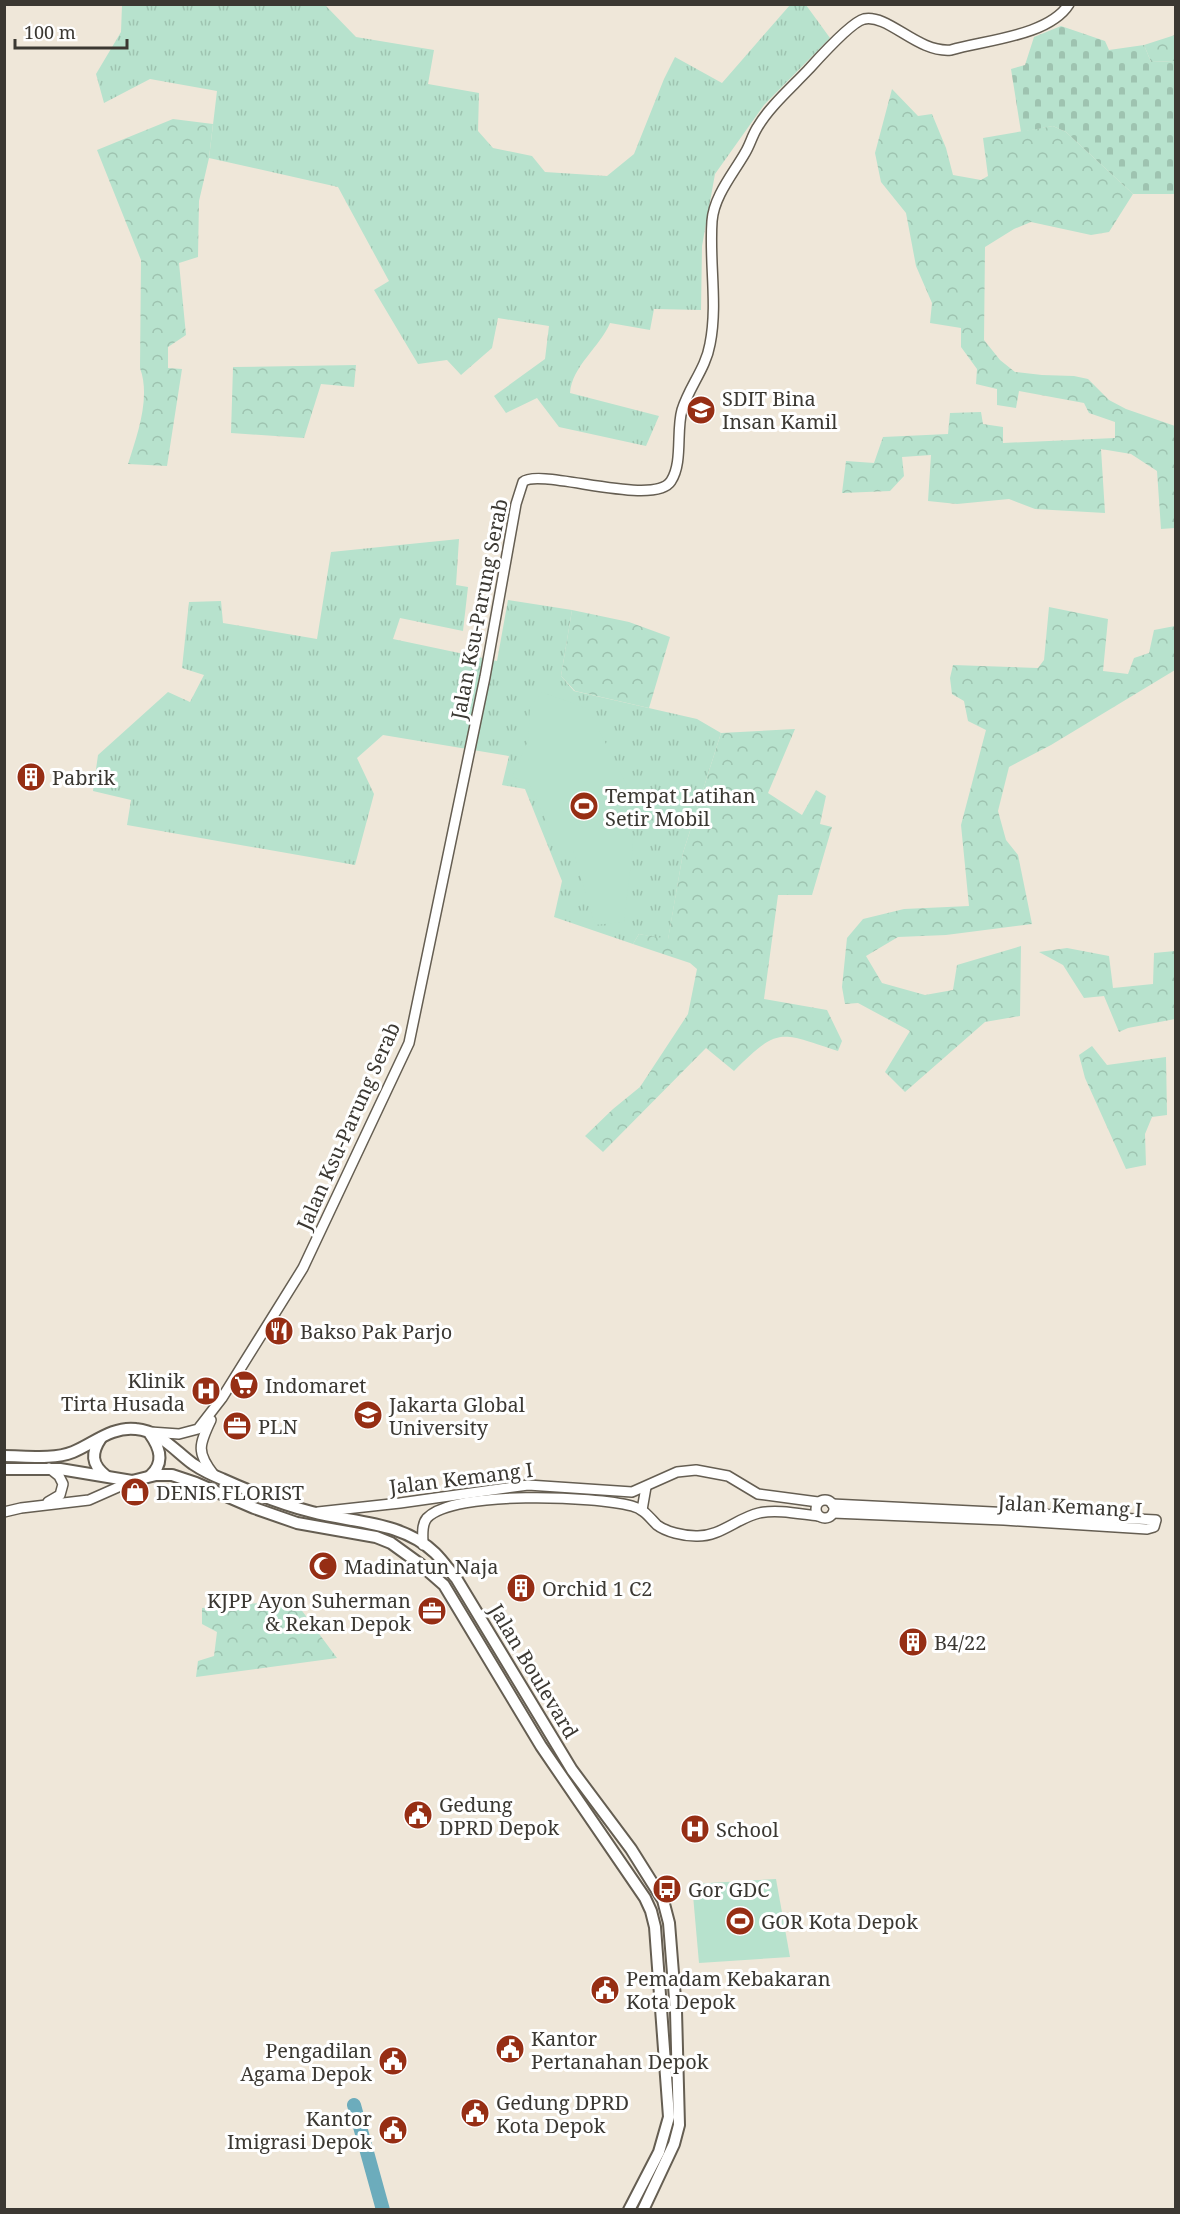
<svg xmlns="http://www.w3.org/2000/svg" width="1180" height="2214" viewBox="0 0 1180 2214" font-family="'Noto Serif',serif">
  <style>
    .grass { fill: url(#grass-tufts) }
    .forest { fill: url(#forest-crowns) }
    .cemetery { fill: url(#cemetery-stones) }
    .pitch { fill: #b7e2cd }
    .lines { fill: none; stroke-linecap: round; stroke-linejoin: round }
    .river { stroke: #6cacbc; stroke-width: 14 }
    .tertiary-casing { stroke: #655e52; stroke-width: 12 }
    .secondary-casing { stroke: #655e52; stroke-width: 14 }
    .tertiary { stroke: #fff; stroke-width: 9 }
    .secondary { stroke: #fff; stroke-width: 10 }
    .labels { text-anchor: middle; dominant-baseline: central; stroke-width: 6; stroke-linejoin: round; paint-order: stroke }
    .poi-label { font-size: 20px; fill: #3b3832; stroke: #fff; text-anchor: start }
    .street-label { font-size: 20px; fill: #3b3832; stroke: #fff }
  </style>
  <defs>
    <pattern id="grass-tufts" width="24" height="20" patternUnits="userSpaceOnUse" patternTransform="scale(1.5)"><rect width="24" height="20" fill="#b7e2cd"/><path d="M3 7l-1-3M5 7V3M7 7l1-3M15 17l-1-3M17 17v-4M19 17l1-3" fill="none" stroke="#9ec3b0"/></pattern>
    <pattern id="forest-crowns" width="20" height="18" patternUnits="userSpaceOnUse" patternTransform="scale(1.5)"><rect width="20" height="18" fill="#b7e2cd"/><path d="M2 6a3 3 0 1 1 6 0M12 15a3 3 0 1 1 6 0" fill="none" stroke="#9ec3b0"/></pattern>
    <pattern id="cemetery-stones" width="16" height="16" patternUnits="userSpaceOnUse" patternTransform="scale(1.5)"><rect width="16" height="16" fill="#b7e2cd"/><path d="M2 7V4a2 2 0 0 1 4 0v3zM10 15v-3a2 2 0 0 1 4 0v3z" fill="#9ec3b0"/></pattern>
  </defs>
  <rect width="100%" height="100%" fill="#efe7d9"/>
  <g class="grass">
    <path d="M 122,5 L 325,5 L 356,37 L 434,50 L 428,84 L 479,93 L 478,131 L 493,148 L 532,156 L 545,172 L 607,176 L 634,154 L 664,79 L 675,57 L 722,83 L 790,5 L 806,5 L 830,38 L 764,105 L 715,174 L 702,246 L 701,310 L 654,309 L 650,330 L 610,323 C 600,347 572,366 570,393 L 659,416 L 646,446 L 559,427 L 537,398 L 506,413 L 494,396 L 545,359 L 549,326 L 498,318 L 492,348 L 461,375 L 447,360 L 418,364 L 374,290 L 389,281 L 338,187 L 209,158 L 217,91 L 150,79 L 104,103 L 96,74 L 121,32 Z"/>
    <polygon points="459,539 456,585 468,587 463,631 400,618 393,639 497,661 508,600 572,610 561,676 574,691 697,719 721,733 683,853 668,940 639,934 633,944 554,917 562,881 525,789 502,785 509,756 383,735 357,758 374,794 355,865 127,825 131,800 93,791 98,755 168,692 190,702 204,675 182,668 189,602 221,601 223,623 317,639 331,552"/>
  </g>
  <g class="forest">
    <polygon points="1175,35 1175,61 1151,62 1144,45"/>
    <polygon points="892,89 918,116 932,114 946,148 953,175 981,180 988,176 983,138 1053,126 1066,132 1133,194 1109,232 1091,235 1031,222 1014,229 985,247 984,340 1000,360 1015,372 1042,375 1074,376 1088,379 1109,400 1126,409 1175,426 1175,528 1161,529 1157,471 1131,454 1101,449 1105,513 1035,509 1009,499 957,504 928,501 931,455 902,457 904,476 890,491 842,493 846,461 874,463 883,437 948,434 950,413 981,412 983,424 1003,427 1003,443 1115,438 1115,422 1089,413 1084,403 1019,391 1016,408 997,405 997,389 976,384 977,369 961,347 961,328 930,323 932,303 916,266 906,213 881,182 875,153"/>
    <path d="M 173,119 L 213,124 L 209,158 L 199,201 L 198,257 L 179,263 L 186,335 L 168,347 L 168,368 L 182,369 L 167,466 L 128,464 C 137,435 151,398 140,368 L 141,260 L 97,150 Z"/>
    <polygon points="356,365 354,387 321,384 304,438 231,433 233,367"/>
    <polygon points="1049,607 1108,619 1103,671 1128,674 1134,658 1149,653 1154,630 1175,626 1175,670 1051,745 1009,767 998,811 1006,840 1018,855 1032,924 946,935 898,937 866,956 882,983 925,995 953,990 957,965 1021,946 1020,1016 985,1022 905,1092 885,1072 910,1031 858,1003 845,1004 842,987 847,938 863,919 904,909 969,906 961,825 986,730 968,721 964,701 952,694 950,678 953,665 1038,668 1044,660"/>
    <polygon points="572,610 629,622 670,637 649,708 575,691 561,676"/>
    <path d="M 795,729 L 768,793 L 802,815 L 816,790 L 826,796 L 820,824 L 832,827 L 812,895 L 778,895 L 764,999 L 827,1010 L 842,1041 L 838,1051 C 779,1032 779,1026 734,1071 L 706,1048 L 603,1152 L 585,1136 L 613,1109 L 640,1087 L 688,1014 L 697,969 L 690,963 L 633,944 L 639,934 L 668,939 L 683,853 L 721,733 Z"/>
    <polygon points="1067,948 1109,956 1113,988 1153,984 1154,953 1175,951 1175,1019 1128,1028 1119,1032 1104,996 1084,998 1063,965 1039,952"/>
    <polygon points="1092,1046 1107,1065 1166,1057 1167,1115 1152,1117 1145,1134 1146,1165 1126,1169 1085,1078 1079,1055"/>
    <polygon points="294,1600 337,1658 196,1677 198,1661 214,1656 217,1632 202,1624 202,1608"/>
  </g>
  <polygon class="cemetery" points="1061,26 1105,41 1109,50 1144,45 1151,62 1175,61 1175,194 1133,194 1066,132 1053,126 1021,132 1011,69 1025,65 1034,37"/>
  <g class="pitch">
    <polygon points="542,692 588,709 626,783 633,846 624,922 595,925 573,850 550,829 529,783 512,777 528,741 530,707"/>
    <polygon points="776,1879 790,1957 699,1963 692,1884"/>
  </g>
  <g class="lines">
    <polyline class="river" points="354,2105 383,2210"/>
    <g class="tertiary-casing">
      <g id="tertiary">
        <path d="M 211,1420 C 199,1445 196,1452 214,1475"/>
        <path d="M 150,1432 L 179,1434 L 198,1429 L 222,1398 L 303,1268 L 409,1043 L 485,677 L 516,504 L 523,482 C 539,467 654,508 671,481 C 683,463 676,431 682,410 C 689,387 706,368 710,344 C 718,304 709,262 712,221 C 714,196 733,174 745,153 C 750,145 752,136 757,128 C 769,107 791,88 808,70 C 818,59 851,22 864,19 C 889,14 917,53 951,50 C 985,40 1049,36 1069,4"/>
        <circle cx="825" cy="1509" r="9"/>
        <polyline points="48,1502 60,1495 63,1484 59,1476 49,1468"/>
        <polyline points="832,1504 1156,1520 1154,1527 1147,1529 1004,1520 833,1513"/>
        <polyline points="642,1510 646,1487"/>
        <polyline points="4,1512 21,1508 89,1500 132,1481"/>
        <polyline points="318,1512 400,1503 528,1485 632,1492 677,1472 696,1470 728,1476 758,1494 818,1502"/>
        <path d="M 423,1545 C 423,1536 421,1525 427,1518 C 454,1490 595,1496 632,1506 C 644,1509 649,1517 657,1525 C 666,1532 684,1536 696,1536 C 720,1537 737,1518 759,1513 C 777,1509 800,1514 818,1516"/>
      </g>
    </g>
    <g class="secondary-casing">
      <g id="secondary">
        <path d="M 101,1438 C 91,1453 91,1464 106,1476"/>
        <path d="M 4,1456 C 25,1456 53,1460 73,1452 C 93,1444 112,1426 136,1429 C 160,1431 175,1451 193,1464 C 202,1470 212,1475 222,1479 C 251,1492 280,1504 312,1512 C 353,1523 402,1521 435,1553 C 443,1561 449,1570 456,1578 L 572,1770 L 631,1849 L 663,1900 L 669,1923 L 676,2011 L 679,2125 L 674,2144 L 643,2210"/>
        <polyline points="4,1469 60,1469 132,1481 156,1475 172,1475 196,1483 254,1508 297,1523 376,1537 391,1543 420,1564 444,1585 541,1746 645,1898 651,1911 655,1927 669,2117 659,2152 629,2210"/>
        <path d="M 150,1476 C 165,1463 160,1448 150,1434"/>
      </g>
    </g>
    <use href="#tertiary" class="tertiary"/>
    <use href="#secondary" class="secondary"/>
  </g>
  <defs>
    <g id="school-disc" transform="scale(1.5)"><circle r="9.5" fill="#962e14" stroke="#fff"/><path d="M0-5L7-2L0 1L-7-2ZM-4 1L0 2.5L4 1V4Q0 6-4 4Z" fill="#fff"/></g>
    <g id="building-disc" transform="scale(1.5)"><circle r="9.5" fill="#962e14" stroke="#fff"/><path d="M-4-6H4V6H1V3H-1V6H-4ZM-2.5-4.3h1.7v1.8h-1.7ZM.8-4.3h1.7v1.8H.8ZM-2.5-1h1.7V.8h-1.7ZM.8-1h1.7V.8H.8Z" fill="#fff"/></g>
    <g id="stadium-disc" transform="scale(1.5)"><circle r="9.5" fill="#962e14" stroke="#fff"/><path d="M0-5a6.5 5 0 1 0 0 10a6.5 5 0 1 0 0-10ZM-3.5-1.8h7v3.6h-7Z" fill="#fff"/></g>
    <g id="restaurant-disc" transform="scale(1.5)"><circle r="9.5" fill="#962e14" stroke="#fff"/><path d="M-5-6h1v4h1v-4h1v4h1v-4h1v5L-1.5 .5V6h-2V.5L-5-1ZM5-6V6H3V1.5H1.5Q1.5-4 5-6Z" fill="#fff"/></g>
    <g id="supermarket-disc" transform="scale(1.5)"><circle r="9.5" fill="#962e14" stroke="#fff"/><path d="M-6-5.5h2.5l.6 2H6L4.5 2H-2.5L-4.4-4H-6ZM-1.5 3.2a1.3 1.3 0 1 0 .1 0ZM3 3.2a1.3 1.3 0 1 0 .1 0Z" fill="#fff"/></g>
    <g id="hospital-disc" transform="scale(1.5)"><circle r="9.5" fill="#962e14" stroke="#fff"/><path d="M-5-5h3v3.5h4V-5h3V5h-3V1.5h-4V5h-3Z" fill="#fff"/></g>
    <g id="university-disc" transform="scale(1.5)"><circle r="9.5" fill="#962e14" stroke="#fff"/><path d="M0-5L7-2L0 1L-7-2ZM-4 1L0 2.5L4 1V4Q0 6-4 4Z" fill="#fff"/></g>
    <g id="office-disc" transform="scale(1.5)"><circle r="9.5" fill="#962e14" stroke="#fff"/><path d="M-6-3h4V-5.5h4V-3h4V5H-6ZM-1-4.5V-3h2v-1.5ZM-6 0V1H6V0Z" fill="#fff"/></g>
    <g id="shop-disc" transform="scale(1.5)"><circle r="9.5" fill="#962e14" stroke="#fff"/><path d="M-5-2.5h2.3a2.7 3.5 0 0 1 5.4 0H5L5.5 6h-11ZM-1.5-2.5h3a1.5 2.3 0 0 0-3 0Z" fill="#fff"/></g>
    <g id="mosque-disc" transform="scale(1.5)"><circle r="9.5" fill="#962e14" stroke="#fff"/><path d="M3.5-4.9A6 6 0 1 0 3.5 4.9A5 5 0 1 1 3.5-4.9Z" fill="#fff"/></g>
    <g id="civic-disc" transform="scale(1.5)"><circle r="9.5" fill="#962e14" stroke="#fff"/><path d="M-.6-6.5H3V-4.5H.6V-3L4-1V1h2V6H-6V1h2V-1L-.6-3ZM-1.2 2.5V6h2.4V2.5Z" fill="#fff"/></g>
    <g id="bus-disc" transform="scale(1.5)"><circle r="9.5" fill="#962e14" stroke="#fff"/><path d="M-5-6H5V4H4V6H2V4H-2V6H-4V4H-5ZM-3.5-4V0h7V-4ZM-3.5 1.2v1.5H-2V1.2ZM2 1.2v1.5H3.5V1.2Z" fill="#fff"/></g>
  </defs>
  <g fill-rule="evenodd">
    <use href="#school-disc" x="701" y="410"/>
    <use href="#building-disc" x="31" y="777"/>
    <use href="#stadium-disc" x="584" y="806"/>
    <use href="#restaurant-disc" x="279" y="1331"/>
    <use href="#supermarket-disc" x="244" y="1385"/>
    <use href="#hospital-disc" x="206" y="1391"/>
    <use href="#university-disc" x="368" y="1415"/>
    <use href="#office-disc" x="237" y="1426"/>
    <use href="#shop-disc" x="135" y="1492"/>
    <use href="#mosque-disc" x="323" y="1566"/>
    <use href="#building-disc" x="521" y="1588"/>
    <use href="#office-disc" x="432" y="1611"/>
    <use href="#building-disc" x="913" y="1642"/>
    <use href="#civic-disc" x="418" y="1815"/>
    <use href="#hospital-disc" x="695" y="1829"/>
    <use href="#bus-disc" x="667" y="1889"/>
    <use href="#stadium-disc" x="740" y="1921"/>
    <use href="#civic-disc" x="605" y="1990"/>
    <use href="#civic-disc" x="510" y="2049"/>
    <use href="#civic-disc" x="393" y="2061"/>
    <use href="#civic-disc" x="475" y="2113"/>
    <use href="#civic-disc" x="393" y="2130"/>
  </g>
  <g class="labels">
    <g class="poi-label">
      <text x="722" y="398">SDIT Bina<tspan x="722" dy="23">Insan Kamil</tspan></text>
      <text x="52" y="777">Pabrik</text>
      <text x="605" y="795">Tempat Latihan<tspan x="605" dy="23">Setir Mobil</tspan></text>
      <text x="300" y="1331">Bakso Pak Parjo</text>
      <text x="185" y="1380" text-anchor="end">Klinik<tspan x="185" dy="23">Tirta Husada</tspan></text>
      <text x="265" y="1385">Indomaret</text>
      <text x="389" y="1404">Jakarta Global<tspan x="389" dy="23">University</tspan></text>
      <text x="258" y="1426">PLN</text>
      <text x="156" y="1492">DENIS FLORIST</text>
      <text x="344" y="1566">Madinatun Naja</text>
      <text x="542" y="1588">Orchid 1 C2</text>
      <text x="411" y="1600" text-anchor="end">KJPP Ayon Suherman<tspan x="411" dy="23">&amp; Rekan Depok</tspan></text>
      <text x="934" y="1642">B4/22</text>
      <text x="439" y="1804">Gedung<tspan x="439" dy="23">DPRD Depok</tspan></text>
      <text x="716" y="1829">School</text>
      <text x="688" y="1889">Gor GDC</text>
      <text x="761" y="1921">GOR Kota Depok</text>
      <text x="626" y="1978">Pemadam Kebakaran<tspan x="626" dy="23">Kota Depok</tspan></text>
      <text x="531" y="2038">Kantor<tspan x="531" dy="23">Pertanahan Depok</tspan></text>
      <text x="372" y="2050" text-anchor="end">Pengadilan<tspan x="372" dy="23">Agama Depok</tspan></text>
      <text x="496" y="2102">Gedung DPRD<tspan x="496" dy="23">Kota Depok</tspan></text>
      <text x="372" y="2118" text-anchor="end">Kantor<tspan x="372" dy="23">Imigrasi Depok</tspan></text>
    </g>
    <g class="street-label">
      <text transform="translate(479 609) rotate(-79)">Jalan Ksu-Parung Serab</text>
      <text transform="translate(348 1126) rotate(-66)">Jalan Ksu-Parung Serab</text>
      <text transform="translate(461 1478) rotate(-7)">Jalan Kemang I</text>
      <text transform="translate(1070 1506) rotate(3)">Jalan Kemang I</text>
      <text transform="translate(534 1671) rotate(59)">Jalan Boulevard</text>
    </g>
  </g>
  <rect width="1180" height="2214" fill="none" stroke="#3b3832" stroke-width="12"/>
  <path d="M15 39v9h112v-9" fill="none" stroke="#3b3832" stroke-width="3"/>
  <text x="24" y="39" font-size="18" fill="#3b3832" stroke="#ffffff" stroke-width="4.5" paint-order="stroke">100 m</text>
</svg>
